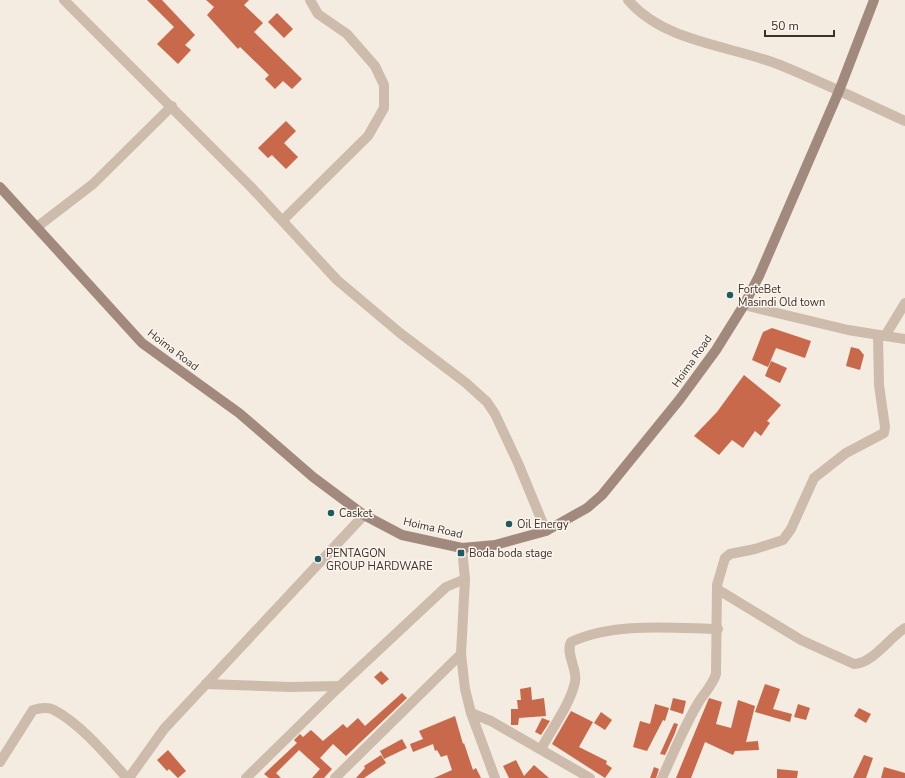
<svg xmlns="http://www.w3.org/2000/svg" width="905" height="778" viewBox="0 0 905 778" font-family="'Nunito Sans',sans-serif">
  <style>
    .building { fill: #c8694b }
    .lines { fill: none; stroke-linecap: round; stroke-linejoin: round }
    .minor { stroke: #cdbbac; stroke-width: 10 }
    .secondary { stroke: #a18a7d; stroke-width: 10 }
    .poi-dot { fill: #1f5a5e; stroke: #fbf5ee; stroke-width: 1.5 }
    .labels { text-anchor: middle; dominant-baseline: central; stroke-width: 3; stroke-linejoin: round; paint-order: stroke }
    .poi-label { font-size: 11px; fill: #3b302b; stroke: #fbf5ee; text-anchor: start }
    .street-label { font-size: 11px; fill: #3b302b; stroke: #fbf5ee }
  </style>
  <rect width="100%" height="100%" fill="#f4ebe1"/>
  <g class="building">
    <polygon points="147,0 162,0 195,35 185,45 191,50 178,64 157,44 174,27"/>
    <polygon points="206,0 249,0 244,5 263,23 254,32 302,79 292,89 283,81 275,89 265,79 269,75 240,47 238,49 207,15 214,7"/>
    <polygon points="277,13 293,29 284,38 268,22"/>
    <polygon points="286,121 296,131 284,143 298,157 286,169 272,155 268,158 258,148"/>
    <polygon points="772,328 811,341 805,358 776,348 768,367 752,360 763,332"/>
    <polygon points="851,347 859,349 864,355 860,370 846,366"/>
    <polygon points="771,361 787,368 780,383 765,376"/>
    <polygon points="744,375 781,405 767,421 770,423 761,436 755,431 743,448 732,440 719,455 694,436 717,412"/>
    <polygon points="381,671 389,679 382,685 374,677"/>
    <polygon points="765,684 780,689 773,709 792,714 790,722 755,712"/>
    <polygon points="531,687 532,700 544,698 546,716 519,718 518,725 511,725 511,709 518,709 517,700 521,700 520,689"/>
    <polygon points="402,693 407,698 346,756 333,744 320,758 332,769 324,778 312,778 320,769 299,750 276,773 281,778 269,778 264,774 297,743 294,740 300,734 303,737 311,730 323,741 343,724 347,728 358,718 365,726"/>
    <polygon points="673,698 686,701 683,714 670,710"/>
    <polygon points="709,698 722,702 716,724 731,728 738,700 755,706 746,742 758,741 759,750 735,751 733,755 705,742 691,778 676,778"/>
    <polygon points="655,704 669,708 665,721 663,720 647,751 633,747 640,721 650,724"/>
    <polygon points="798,704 810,708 806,720 794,717"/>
    <polygon points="859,708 871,714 866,723 854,716"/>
    <polygon points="571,711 593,722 579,747 607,761 606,764 612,768 605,778 552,744"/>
    <polygon points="601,712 612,720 605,730 594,723"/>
    <polygon points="455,716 463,744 464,743 473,770 476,768 481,778 434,778 452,770 447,755 441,757 437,750 435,751 433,744 413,752 410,744 423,739 419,731"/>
    <polygon points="542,718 550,721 541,735 535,732"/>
    <polygon points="674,723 678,724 675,733 665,755 660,754"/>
    <polygon points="402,739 407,748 384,759 380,751"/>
    <polygon points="168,750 186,771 178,778 169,769 167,771 157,760"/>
    <polygon points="381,755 386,763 364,778 356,778 365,768 364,766"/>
    <polygon points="864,755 873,758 866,778 853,778"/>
    <polygon points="516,760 524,776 534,765 549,778 509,778 503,766"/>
    <polygon points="654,767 659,769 656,778 650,778"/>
    <polygon points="884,767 905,773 905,778 881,778"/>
    <polygon points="777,769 798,771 797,778 777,778"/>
  </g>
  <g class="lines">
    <g class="minor">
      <polyline points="64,0 251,187 337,280 400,333 466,383 487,402 495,414 518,463 546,531"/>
      <path d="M 628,0 C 665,43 730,45 780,65 C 822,82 863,102 905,121"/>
      <polyline points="283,220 368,136 384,108 384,85 375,66 347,34 318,14 310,0"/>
      <polyline points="37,227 93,184 172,106"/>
      <polyline points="744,305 848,330 905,339"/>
      <polyline points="885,336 905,303"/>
      <polyline points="462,548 465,579 461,654 465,689 471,713 495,778"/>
      <path d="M 717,589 L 801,640 L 854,664 C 872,664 890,637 905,628"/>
      <polyline points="206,684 290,687 340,686"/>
      <polyline points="471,713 491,721 590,778"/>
      <path d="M 541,749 C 552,728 570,705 575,682 C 578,669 565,654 571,642 C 614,622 671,628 718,629"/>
      <path d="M 0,762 L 33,710 C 40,708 48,707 54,710 C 81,724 107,756 127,778"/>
      <polyline points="129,778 164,729 364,515"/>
      <polyline points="246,778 340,686 446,587 465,579"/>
      <polyline points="335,778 461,654"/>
      <path d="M 662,778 C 674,752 685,724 700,700 C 706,691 713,684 716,674 L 717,585 L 725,558 L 730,554 L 755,549 L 783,540 L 791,529 L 814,478 L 846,453 L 884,433 L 885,427 L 879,385 L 878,335"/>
    </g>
    <polyline class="secondary" points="0,187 142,343 239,413 313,477 364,515 402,535 462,548 495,545 546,531 587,508 602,495 680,399 716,350 744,305 759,276 839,91 874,0"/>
  </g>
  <g class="poi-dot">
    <circle cx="730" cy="295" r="4"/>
    <circle cx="331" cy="513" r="4"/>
    <circle cx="509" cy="524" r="4"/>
    <rect x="457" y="549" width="8" height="8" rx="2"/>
    <circle cx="318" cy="559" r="4"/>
  </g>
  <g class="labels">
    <g class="poi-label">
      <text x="738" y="289">ForteBet<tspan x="738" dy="13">Masindi Old town</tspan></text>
      <text x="339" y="513">Casket</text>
      <text x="517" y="524">Oil Energy</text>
      <text x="326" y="553">PENTAGON<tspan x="326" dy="13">GROUP HARDWARE</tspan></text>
      <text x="469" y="553">Boda boda stage</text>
    </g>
    <g class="street-label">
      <text transform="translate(173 350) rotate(37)">Hoima Road</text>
      <text transform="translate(692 361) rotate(-55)">Hoima Road</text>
      <text transform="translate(433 528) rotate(13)">Hoima Road</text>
    </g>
  </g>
  <path d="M765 30v6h69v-6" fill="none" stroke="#3b302b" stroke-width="2"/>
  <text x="771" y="30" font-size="12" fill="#3b302b" stroke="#fbf5ee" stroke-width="3" paint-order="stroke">50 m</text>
</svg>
